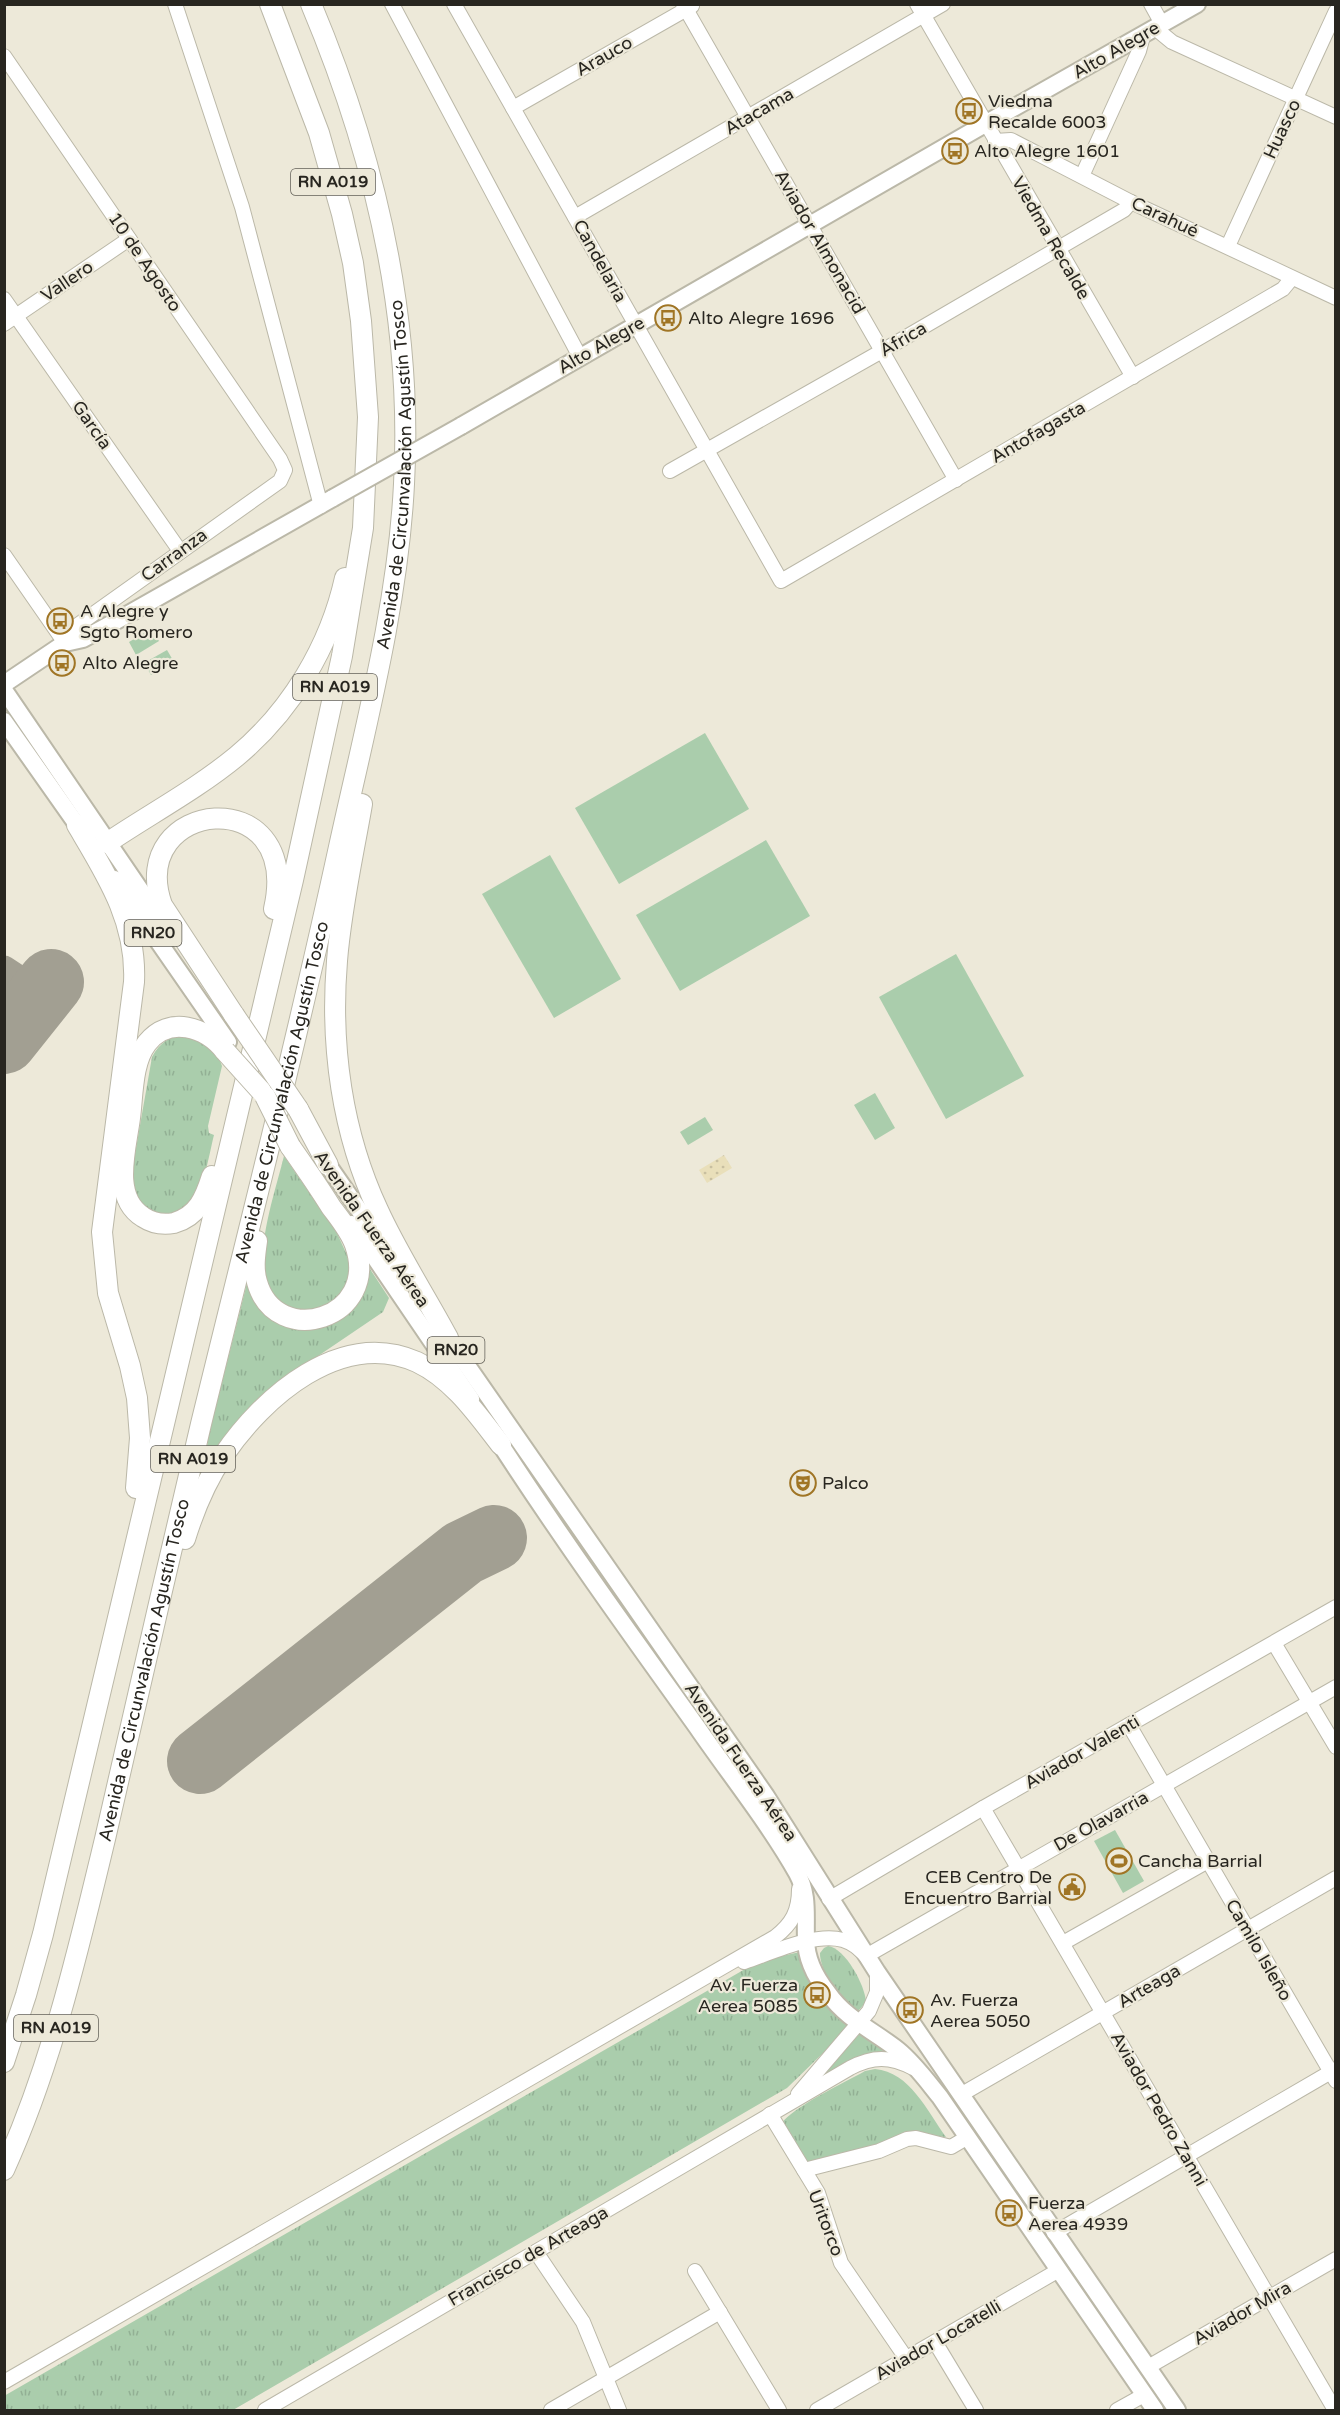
<svg xmlns="http://www.w3.org/2000/svg" width="1340" height="2415" viewBox="0 0 1340 2415" font-family="'Varela Round',sans-serif">
  <style>
    .grass { fill: url(#grass-tufts) }
    .sand { fill: url(#sand-dots) }
    .pitch { fill: #aacdac }
    .lines { fill: none; stroke-linecap: round; stroke-linejoin: round }
    .taxiway { stroke: #a29f92; stroke-width: 27 }
    .runway { stroke: #a29f92; stroke-width: 66 }
    .minor-casing { stroke: #bbb8a8; stroke-width: 16 }
    .major-casing { stroke: #bbb8a8; stroke-width: 20 }
    .highway-casing { stroke: #bbb8a8; stroke-width: 22 }
    .minor { stroke: #fff; stroke-width: 14 }
    .major { stroke: #fff; stroke-width: 16 }
    .highway { stroke: #fff; stroke-width: 20 }
    .major-bridge-casing { stroke: #bbb8a8; stroke-width: 20; stroke-linecap: butt }
    .highway-bridge-casing { stroke: #bbb8a8; stroke-width: 22; stroke-linecap: butt }
    .major-bridge { stroke: #fff; stroke-width: 16 }
    .highway-bridge { stroke: #fff; stroke-width: 20 }
    .labels { text-anchor: middle; dominant-baseline: central; stroke-width: 4.5; stroke-linejoin: round; paint-order: stroke }
    .shield { fill: #ede9d9; stroke: #636058; stroke-width: 1.5 }
    .shield-label { font-size: 16px; font-weight: bold; fill: #282620 }
    .street-label { font-size: 18px; fill: #282620; stroke: #ede9d9 }
    .poi-label { font-size: 18px; fill: #282620; stroke: #ede9d9; text-anchor: start }
  </style>
  <defs>
    <pattern id="grass-tufts" width="24" height="20" patternUnits="userSpaceOnUse" patternTransform="scale(1.5)"><rect width="24" height="20" fill="#aacdac"/><path d="M3 7l-1-3M5 7V3M7 7l1-3M15 17l-1-3M17 17v-4M19 17l1-3" fill="none" stroke="#92b094"/></pattern>
    <pattern id="sand-dots" width="8" height="8" patternUnits="userSpaceOnUse" patternTransform="scale(1.5)"><rect width="8" height="8" fill="#e9dfba"/><path d="M2 2h.1M6 6h.1" fill="none" stroke="#c8bfa0" stroke-width="1.8" stroke-linecap="round"/></pattern>
  </defs>
  <rect width="100%" height="100%" fill="#ede9d9"/>
  <g class="grass">
    <path d="M 187,1033 L 217,1053 L 222,1066 L 208,1126 L 209,1133 L 214,1135 C 209,1154 204,1192 189,1205 C 173,1220 148,1216 136,1198 C 131,1190 132,1175 133,1165 L 152,1057 C 161,1041 170,1037 187,1033 Z"/>
    <path d="M 284,1156 L 336,1231 L 347,1255 L 352,1279 L 334,1307 L 295,1313 C 287,1307 274,1300 269,1293 C 250,1264 276,1189 284,1156 Z"/>
    <polygon points="365,1268 370,1269 389,1298 383,1312 290,1375 202,1476 209,1434 249,1275 252,1288 321,1326"/>
    <path d="M 828,1946 C 845,1948 865,1985 866,2002 L 859,2010 C 842,2011 819,1968 820,1953 L 824,1948 Z"/>
    <path d="M 800,1952 C 812,1981 822,2010 852,2025 L 787,2088 L 233,2410 L 5,2410 L 4,2396 L 759,1961 Z"/>
    <polygon points="862,2031 884,2050 823,2075"/>
    <path d="M 875,2069 C 910,2072 927,2111 946,2137 L 909,2134 L 883,2143 L 806,2162 L 781,2124 C 794,2106 844,2083 865,2071 Z"/>
  </g>
  <polygon class="sand" points="724,1155 732,1168 707,1183 699,1170"/>
  <g class="pitch">
    <polygon points="151,629 159,641 136,655 129,642"/>
    <polygon points="167,650 174,662 151,675 144,663"/>
    <polygon points="705,733 749,809 619,884 575,808"/>
    <polygon points="766,840 810,916 680,991 636,915"/>
    <polygon points="550,855 621,979 554,1018 482,894"/>
    <polygon points="956,954 1024,1076 946,1119 879,997"/>
    <polygon points="875,1093 895,1128 875,1140 854,1105"/>
    <polygon points="705,1117 713,1130 688,1145 680,1132"/>
    <polygon points="1115,1830 1144,1881 1123,1893 1094,1841"/>
  </g>
  <g class="lines">
    <polyline class="taxiway" points="4,969 42,994"/>
    <g class="runway">
      <polyline points="4,1041 51,982"/>
      <polyline points="200,1761 463,1553 494,1538"/>
    </g>
    <g class="minor-casing">
      <g id="minor">
        <polyline points="175,4 242,207 321,506"/>
        <polyline points="392,4 580,357"/>
        <polyline points="454,4 781,581 1283,289 1292,278"/>
        <polyline points="683,4 956,480"/>
        <polyline points="917,4 1133,377"/>
        <polyline points="1151,4 1162,24"/>
        <polyline points="1155,28 1172,42 1336,117"/>
        <polyline points="4,56 280,459 285,470 280,481 75,627 65,643 4,555"/>
        <polyline points="513,108 692,6"/>
        <polyline points="995,141 1011,140 1131,202 1336,298"/>
        <polyline points="1082,176 1139,51 1143,36"/>
        <polyline points="575,217 943,4"/>
        <polyline points="1228,246 1336,11"/>
        <polyline points="4,299 180,551"/>
        <polyline points="4,324 129,239"/>
        <polyline points="670,471 882,351 1124,210 1131,202"/>
        <polyline points="1274,1643 1336,1747"/>
        <polyline points="1129,1725 1336,2081"/>
        <polyline points="983,1808 1335,2410"/>
        <polyline points="829,1899 983,1808 1336,1607"/>
        <polyline points="1063,1943 1208,1861"/>
        <path d="M 744,1962 C 771,1953 815,1932 843,1940 C 853,1943 859,1949 866,1956 L 1336,1687"/>
        <polyline points="798,2094 869,2011 877,1992 877,1972"/>
        <polyline points="962,2094 1336,1878"/>
        <polyline points="770,2114 818,2193 841,2263 906,2358"/>
        <polyline points="804,2170 879,2151 907,2139 916,2138 951,2147 968,2137"/>
        <polyline points="1054,2233 1336,2069"/>
        <polyline points="536,2252 583,2322 619,2410"/>
        <polyline points="695,2271 779,2410"/>
        <polyline points="935,2342 976,2410"/>
        <polyline points="1148,2367 1336,2259"/>
        <path d="M 4,2382 L 775,1937 C 792,1924 799,1911 799,1889"/>
        <path d="M 265,2410 L 850,2068 C 873,2056 890,2056 913,2068"/>
        <polyline points="551,2410 720,2312"/>
        <polyline points="817,2410 1059,2270"/>
        <polyline points="1117,2410 1144,2395"/>
      </g>
    </g>
    <g class="major-casing">
      <g id="major">
        <polyline points="461,426 985,124 1197,4"/>
        <polyline points="4,684 65,643 83,639 109,625 333,498"/>
        <polyline points="4,690 171,935"/>
        <polyline points="4,721 85,836"/>
        <polyline points="115,879 228,1042"/>
        <polyline points="321,1155 400,1269"/>
        <polyline points="352,1224 471,1399"/>
        <polyline points="441,1328 766,1796 877,1972 1177,2410"/>
        <path d="M 495,1436 C 559,1535 628,1631 697,1727 C 730,1775 768,1822 797,1873 C 809,1895 805,1916 806,1939 C 806,1959 816,1978 828,1993 C 846,2019 874,2031 898,2050 C 914,2063 927,2081 940,2097 L 1155,2410"/>
      </g>
    </g>
    <g class="highway-casing">
      <g id="highway">
        <path d="M 362,804 C 353,856 341,909 337,961 C 330,1046 342,1133 378,1210 C 398,1254 425,1295 448,1338"/>
        <path d="M 77,825 C 106,874 137,921 134,982 L 102,1232 L 108,1293 L 130,1366 L 137,1398 L 140,1438 L 136,1488"/>
        <path d="M 107,843 C 150,814 197,789 237,756 C 291,711 330,646 345,578"/>
        <path d="M 234,1015 L 162,905 C 125,799 303,779 274,909"/>
        <polyline points="298,1109 328,1165"/>
        <path d="M 212,1176 C 205,1198 198,1216 174,1223 C 163,1225 152,1223 143,1217 C 111,1197 126,1149 130,1118 C 133,1095 132,1062 147,1043 C 169,1015 206,1027 225,1051"/>
        <path d="M 257,1241 C 255,1255 253,1269 257,1282 C 276,1350 381,1319 355,1245 C 350,1231 340,1219 331,1207 C 318,1186 304,1166 290,1146"/>
        <path d="M 185,1539 C 194,1510 206,1481 223,1456 C 263,1397 341,1328 417,1362 C 453,1379 477,1414 501,1445"/>
        <polyline points="4,2062 26,1995 43,1934 293,880 342,656 363,528 368,417 361,321 353,263 342,214 319,133 270,4"/>
        <path id="s1" d="M 4,2170 C 52,2064 78,1951 105,1839 C 137,1701 168,1562 201,1424 C 248,1232 297,1040 339,847 C 365,728 398,606 404,484 C 413,319 375,156 311,4"/>
      </g>
    </g>
    <use href="#minor" class="minor"/>
    <use href="#major" class="major"/>
    <use href="#highway" class="highway"/>
    <g class="major-bridge-casing">
      <polyline id="major-bridge" points="333,498 461,426"/>
    </g>
    <g class="highway-bridge-casing">
      <g id="highway-bridge">
        <polyline points="234,1015 298,1109"/>
        <polyline points="225,1051 261,1091"/>
        <polyline points="265,1096 290,1146"/>
      </g>
    </g>
    <use href="#major-bridge" class="major-bridge"/>
    <use href="#highway-bridge" class="highway-bridge"/>
  </g>
  <defs>
    <g id="bus-ring" transform="scale(1.35)"><circle r="9.5" fill="#ede9d9" stroke="#a07525" stroke-width="1.5"/><path d="M-5-6H5V4H4V6H2V4H-2V6H-4V4H-5ZM-3.5-4V0h7V-4ZM-3.5 1.2v1.5H-2V1.2ZM2 1.2v1.5H3.5V1.2Z" fill="#a07525"/></g>
    <g id="theatre-ring" transform="scale(1.35)"><circle r="9.5" fill="#ede9d9" stroke="#a07525" stroke-width="1.5"/><path d="M-5-5.5Q0-4 5-5.5V0Q5 5 0 6Q-5 5-5 0ZM-3.3-2.5H-1v1.5H-3.3ZM1-2.5H3.3v1.5H1ZM-2.8 1Q0 5.5 2.8 1Z" fill="#a07525"/></g>
    <g id="stadium-ring" transform="scale(1.35)"><circle r="9.5" fill="#ede9d9" stroke="#a07525" stroke-width="1.5"/><path d="M0-5a6.5 5 0 1 0 0 10a6.5 5 0 1 0 0-10ZM-3.5-1.8h7v3.6h-7Z" fill="#a07525"/></g>
    <g id="civic-ring" transform="scale(1.35)"><circle r="9.5" fill="#ede9d9" stroke="#a07525" stroke-width="1.5"/><path d="M-.6-6.5H3V-4.5H.6V-3L4-1V1h2V6H-6V1h2V-1L-.6-3ZM-1.2 2.5V6h2.4V2.5Z" fill="#a07525"/></g>
  </defs>
  <g fill-rule="evenodd">
    <use href="#bus-ring" x="969" y="111"/>
    <use href="#bus-ring" x="955" y="151"/>
    <use href="#bus-ring" x="668" y="318"/>
    <use href="#bus-ring" x="60" y="621"/>
    <use href="#bus-ring" x="62" y="663"/>
    <use href="#theatre-ring" x="803" y="1483"/>
    <use href="#stadium-ring" x="1119" y="1861"/>
    <use href="#civic-ring" x="1072" y="1887"/>
    <use href="#bus-ring" x="817" y="1995"/>
    <use href="#bus-ring" x="910" y="2010"/>
    <use href="#bus-ring" x="1009" y="2213"/>
  </g>
  <g class="labels">
    <g class="shield">
      <rect x="291" y="169" width="84" height="26" rx="4.5"/>
      <rect x="293" y="674" width="84" height="26" rx="4.5"/>
      <rect x="124.5" y="920" width="57" height="26" rx="4.5"/>
      <rect x="427.5" y="1337" width="57" height="26" rx="4.5"/>
      <rect x="151" y="1446" width="84" height="26" rx="4.5"/>
      <rect x="14" y="2015" width="84" height="26" rx="4.5"/>
    </g>
    <g class="shield-label">
      <text x="333" y="182">RN A019</text>
      <text x="335" y="687">RN A019</text>
      <text x="153" y="933">RN20</text>
      <text x="456" y="1350">RN20</text>
      <text x="193" y="1459">RN A019</text>
      <text x="56" y="2028">RN A019</text>
    </g>
    <g class="street-label">
      <text transform="translate(1116 50) rotate(-30)">Alto Alegre</text>
      <text transform="translate(604 56) rotate(-30)">Arauco</text>
      <text transform="translate(759 111) rotate(-30)">Atacama</text>
      <text transform="translate(1282 129) rotate(-65)">Huasco</text>
      <text transform="translate(1165 217) rotate(25)">Carahué</text>
      <text transform="translate(1051 238) rotate(60)">Viedma Recalde</text>
      <text transform="translate(820 242) rotate(60)">Aviador Almonacid</text>
      <text transform="translate(600 261) rotate(61)">Candelaria</text>
      <text transform="translate(145 262) rotate(56)">10 de Agosto</text>
      <text transform="translate(67 281) rotate(-34)">Vallero</text>
      <text transform="translate(903 339) rotate(-30)">África</text>
      <text transform="translate(601 345) rotate(-30)">Alto Alegre</text>
      <text transform="translate(92 425) rotate(55)">García</text>
      <text transform="translate(1038 432) rotate(-30)">Antofagasta</text>
      <text stroke="none"><textPath href="#s1" startOffset="1744">Avenida de Circunvalación Agustín Tosco</textPath></text>
      <text transform="translate(174 555) rotate(-36)">Carranza</text>
      <text stroke="none"><textPath href="#s1" startOffset="1114">Avenida de Circunvalación Agustín Tosco</textPath></text>
      <text transform="translate(372 1229) rotate(55)">Avenida Fuerza Aérea</text>
      <text stroke="none"><textPath href="#s1" startOffset="520">Avenida de Circunvalación Agustín Tosco</textPath></text>
      <text transform="translate(1082 1752) rotate(-30)">Aviador Valenti</text>
      <text transform="translate(741 1762) rotate(56)">Avenida Fuerza Aérea</text>
      <text transform="translate(1101 1821) rotate(-29)">De Olavarria</text>
      <text transform="translate(1259 1950) rotate(60)">Camilo Isleño</text>
      <text transform="translate(1149 1986) rotate(-30)">Arteaga</text>
      <text transform="translate(1159 2109) rotate(60)">Aviador Pedro Zanni</text>
      <text transform="translate(826 2223) rotate(69)">Uritorco</text>
      <text transform="translate(528 2256) rotate(-30)">Francisco de Arteaga</text>
      <text transform="translate(1242 2313) rotate(-30)">Aviador Mira</text>
      <text transform="translate(938 2340) rotate(-30)">Aviador Locatelli</text>
    </g>
    <g class="poi-label">
      <text x="988" y="101">Viedma<tspan x="988" dy="21">Recalde 6003</tspan></text>
      <text x="974" y="151">Alto Alegre 1601</text>
      <text x="688" y="318">Alto Alegre 1696</text>
      <text x="80" y="611">A Alegre y<tspan x="80" dy="21">Sgto Romero</tspan></text>
      <text x="82" y="663">Alto Alegre</text>
      <text x="822" y="1483">Palco</text>
      <text x="1138" y="1861">Cancha Barrial</text>
      <text x="1052" y="1877" text-anchor="end">CEB Centro De<tspan x="1052" dy="21">Encuentro Barrial</tspan></text>
      <text x="798" y="1985" text-anchor="end">Av. Fuerza<tspan x="798" dy="21">Aerea 5085</tspan></text>
      <text x="930" y="2000">Av. Fuerza<tspan x="930" dy="21">Aerea 5050</tspan></text>
      <text x="1028" y="2203">Fuerza<tspan x="1028" dy="21">Aerea 4939</tspan></text>
    </g>
  </g>
  <rect width="1340" height="2415" fill="none" stroke="#282620" stroke-width="12"/>
</svg>
